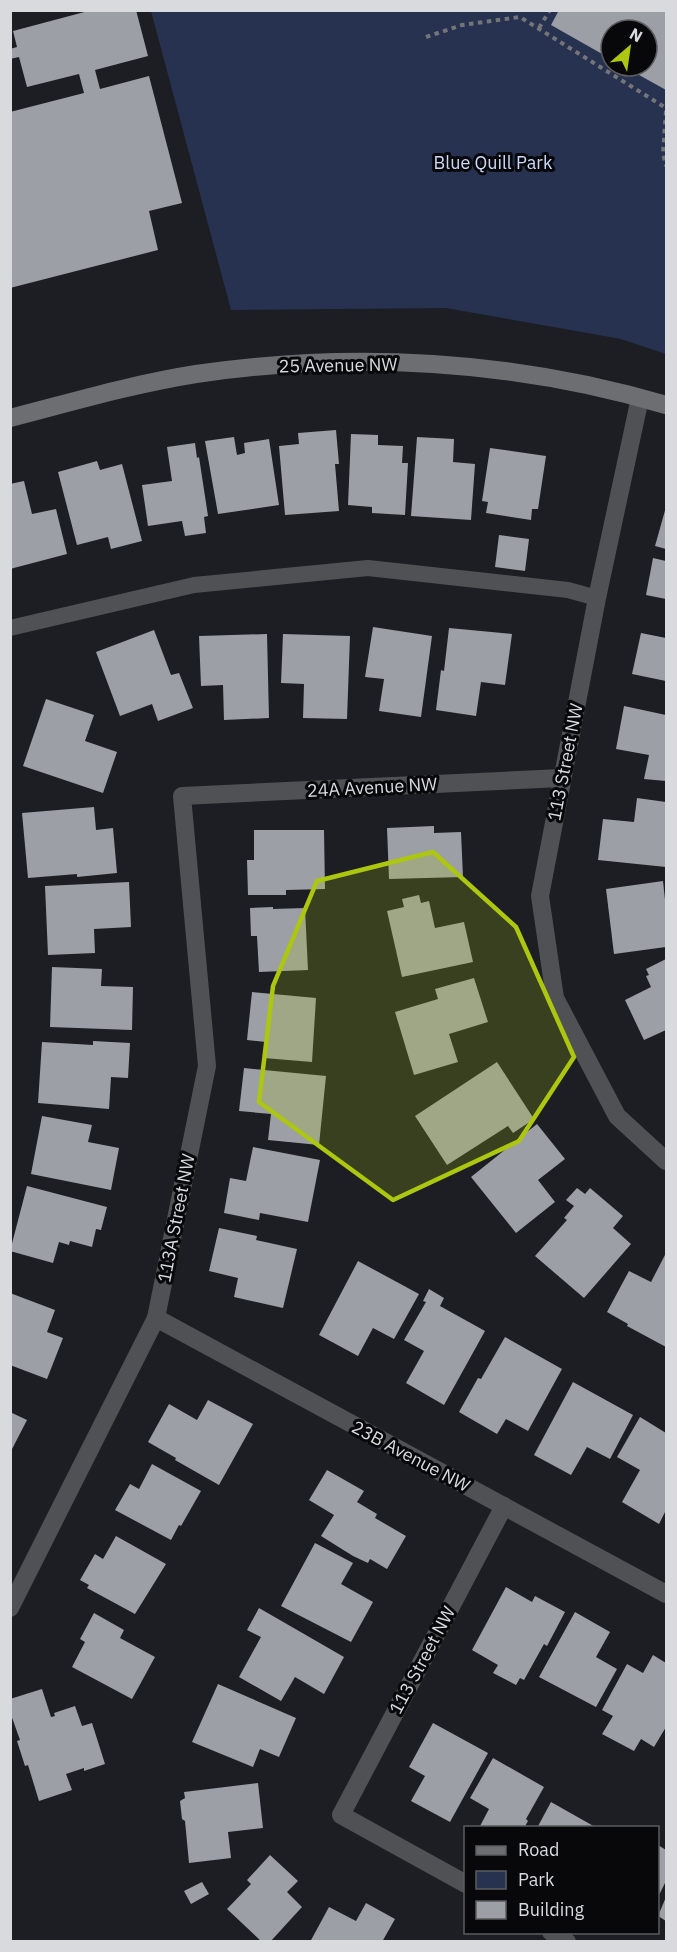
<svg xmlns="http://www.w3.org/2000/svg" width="677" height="1952" viewBox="0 0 677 1952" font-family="'IBM Plex Sans',sans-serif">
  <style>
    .green { fill: #273250; fill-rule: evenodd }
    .building { fill: #9c9fa6 }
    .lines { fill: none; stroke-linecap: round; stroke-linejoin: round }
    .path { stroke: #737579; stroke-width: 4; stroke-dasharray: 4.5 4.5; stroke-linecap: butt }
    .lane { stroke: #505154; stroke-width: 16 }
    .street { stroke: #505154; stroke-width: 18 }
    .secondary { stroke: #6c6e72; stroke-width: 18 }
    .marked { fill: #adc610; fill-opacity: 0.2; stroke: #adc610; stroke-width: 4.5; stroke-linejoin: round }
    .labels { text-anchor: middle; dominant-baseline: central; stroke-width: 6; stroke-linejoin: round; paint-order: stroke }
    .park-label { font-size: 18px; fill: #ccd9fb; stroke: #08080a }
    .street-label { font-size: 18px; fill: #d8dadd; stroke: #08080a }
  </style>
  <rect width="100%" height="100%" fill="#1c1e23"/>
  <path class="green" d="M 151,11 L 666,11 L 666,354 L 621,339 L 446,308 L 231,310 ZM 611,30 L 647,30 L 647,66 L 611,66 Z"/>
  <g class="building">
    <polygon points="92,10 136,10 148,56 95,70 100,89 149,76 182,203 149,211 158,250 10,288 10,112 84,93 79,74 27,87 19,57 10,59 10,49 17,47 13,31"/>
    <polygon points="559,10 666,10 666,90 623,66 647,66 647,30 611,30 611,59 551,25"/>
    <polygon points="336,430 339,464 335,464 339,511 285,515 279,446 299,444 298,433"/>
    <polygon points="351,434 378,435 378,445 403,446 402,463 408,463 405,515 372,513 372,507 348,505"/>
    <polygon points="234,437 237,455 245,453 244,443 269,439 279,505 218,514 205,441"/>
    <polygon points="417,437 454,439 453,462 475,464 471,520 411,516"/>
    <polygon points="195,443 197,458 199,457 208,516 204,517 206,533 185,536 182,521 148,526 142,485 172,481 167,447"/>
    <polygon points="490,448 546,456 538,509 532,509 531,520 486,513 488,502 482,501"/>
    <polygon points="97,461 100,470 122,464 142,541 111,549 108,537 77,545 58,472"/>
    <polygon points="24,481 32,514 56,509 67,554 10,569 10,484"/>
    <polygon points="666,507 666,549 655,546"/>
    <polygon points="499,535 529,539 525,571 495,567"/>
    <polygon points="653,558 666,561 666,599 646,595"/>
    <polygon points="373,627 432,636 421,717 379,711 384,679 365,677"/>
    <polygon points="449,628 512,634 505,685 481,682 476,716 436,710 441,670 444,671"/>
    <polygon points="154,630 171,675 179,673 193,708 158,721 152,704 120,716 96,652"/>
    <polygon points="641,633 666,638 666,681 632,674"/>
    <polygon points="267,634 269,718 224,720 223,685 201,686 199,636"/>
    <polygon points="283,634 350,636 347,719 303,718 304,684 281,683"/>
    <polygon points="46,699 94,715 85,741 117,752 103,793 23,766"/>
    <polygon points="624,706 666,715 666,781 644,779 649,755 616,749"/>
    <polygon points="637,798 666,802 666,867 598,860 603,819 634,822"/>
    <polygon points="94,807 96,830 113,828 117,873 77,877 77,874 28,878 22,813"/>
    <polygon points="434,826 434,833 461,832 463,877 389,879 387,828"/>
    <polygon points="254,830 324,830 325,889 286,890 286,895 248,895 247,860 254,860"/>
    <polygon points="663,881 666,909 666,947 614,954 606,889"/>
    <polygon points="129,882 131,927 94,929 95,953 48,955 45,886"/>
    <polygon points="419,895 421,903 429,901 435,928 464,922 473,962 402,977 387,911 404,907 402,899"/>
    <polygon points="273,907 273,909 305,908 308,970 259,972 257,936 251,936 250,908"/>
    <polygon points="666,959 666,1030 644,1040 625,1000 651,987 646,976 649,975 646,969"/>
    <polygon points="52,967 102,969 101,986 133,987 132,1030 50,1027"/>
    <polygon points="474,978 488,1022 449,1034 458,1062 414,1075 395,1012 438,999 435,989"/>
    <polygon points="252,992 316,998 312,1062 264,1058 266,1042 247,1040"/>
    <polygon points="93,1041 130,1043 128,1078 111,1077 109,1109 38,1103 42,1042 93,1045"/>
    <polygon points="497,1062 534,1119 513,1133 508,1126 447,1165 415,1116"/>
    <polygon points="244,1068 326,1076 319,1145 268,1140 271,1114 239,1111"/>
    <polygon points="42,1116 92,1125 88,1142 119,1148 111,1190 31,1174"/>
    <polygon points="537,1124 565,1159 538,1180 555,1202 516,1233 471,1177"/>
    <polygon points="253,1147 320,1160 308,1222 260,1213 259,1220 224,1213 230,1178 246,1181"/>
    <polygon points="27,1186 107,1207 101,1230 96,1229 92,1247 70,1241 69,1245 59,1242 53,1263 10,1251"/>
    <polygon points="577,1188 585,1194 590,1188 623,1216 613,1228 631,1244 584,1298 535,1256 567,1220 564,1218 574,1206 566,1200"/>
    <polygon points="219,1228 257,1236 256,1240 297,1249 283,1308 234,1297 238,1278 209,1271"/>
    <polygon points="666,1253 666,1347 627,1326 628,1324 607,1312 629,1271 651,1282"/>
    <polygon points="358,1261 419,1294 394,1339 373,1328 358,1356 319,1335"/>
    <polygon points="429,1289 444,1298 440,1306 485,1331 444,1405 406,1383 424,1351 404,1340 426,1302 423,1301"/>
    <polygon points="10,1293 55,1310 47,1332 63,1338 47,1379 10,1365"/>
    <polygon points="505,1337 562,1369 528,1431 506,1419 497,1434 459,1412 478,1378 481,1379"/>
    <polygon points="573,1382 633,1415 610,1459 587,1447 571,1475 534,1455"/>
    <polygon points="208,1400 253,1424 219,1485 175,1460 176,1458 148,1442 169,1404 197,1420"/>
    <polygon points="10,1412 27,1420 10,1453"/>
    <polygon points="640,1417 666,1433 666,1510 659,1524 622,1502 640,1470 617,1457"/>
    <polygon points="152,1464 201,1491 181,1526 179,1525 171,1540 115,1510 130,1484 139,1489"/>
    <polygon points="327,1470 364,1491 357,1502 377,1514 375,1518 406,1536 387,1569 370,1559 368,1563 353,1556 321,1536 334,1515 309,1500"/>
    <polygon points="116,1536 166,1564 135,1614 87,1588 89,1585 80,1580 95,1554 103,1559"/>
    <polygon points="315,1543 353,1563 341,1584 373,1602 351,1642 281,1606"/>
    <polygon points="506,1587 532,1602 535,1596 565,1612 547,1646 544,1644 524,1680 520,1678 516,1685 493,1673 498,1665 472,1650"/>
    <polygon points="259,1608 344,1657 324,1694 295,1677 281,1701 239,1677 261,1637 247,1630"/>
    <polygon points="575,1612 610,1632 596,1657 617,1669 596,1707 539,1677"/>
    <polygon points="94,1613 124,1630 120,1638 155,1657 132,1699 72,1667 85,1642 80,1639"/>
    <polygon points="653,1655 666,1663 666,1727 654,1747 641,1739 634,1751 602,1734 613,1716 602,1710 627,1664 643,1673"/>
    <polygon points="218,1684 296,1718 279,1757 260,1749 253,1767 192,1742"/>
    <polygon points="42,1689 51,1717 55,1716 54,1713 75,1706 82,1726 92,1723 105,1764 84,1771 84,1768 66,1774 72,1790 39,1801 28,1765 25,1766 17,1741 20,1740 10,1712 10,1699"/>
    <polygon points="433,1723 488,1753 450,1822 411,1801 425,1776 409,1767"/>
    <polygon points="493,1758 544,1787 526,1819 528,1821 524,1828 479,1828 489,1809 470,1798"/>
    <polygon points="258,1783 263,1828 228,1832 231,1858 189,1863 185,1821 182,1819 180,1801 185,1798 184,1792"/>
    <polygon points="551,1802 597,1828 537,1828"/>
    <polygon points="658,1845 666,1850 666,1881 658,1897"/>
    <polygon points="270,1855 298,1881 287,1892 302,1907 270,1942 262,1942 227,1909 251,1884 247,1880"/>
    <polygon points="202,1882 209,1894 191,1904 184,1891"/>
    <polygon points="666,1897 666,1921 658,1916"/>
    <polygon points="366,1903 395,1919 382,1942 310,1942 329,1907 356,1921"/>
  </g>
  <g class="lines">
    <g class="path">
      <polyline points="539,28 550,10"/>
      <polyline points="426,37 462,25 520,17 666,108"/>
      <polyline points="666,111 663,153 666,166"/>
    </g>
    <polyline class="lane" points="10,628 194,585 368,568 568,590 597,598"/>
    <g class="street">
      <polyline points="640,398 597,598 540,896 555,998 617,1116 666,1161"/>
      <polyline points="156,1318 666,1594"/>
      <polyline points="10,1608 156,1318 207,1066 182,796 561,778"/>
      <polyline points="466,1884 341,1815 504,1506"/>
      <polyline points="551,1932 567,1942"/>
    </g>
    <path class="secondary" d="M 10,418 C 72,402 133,384 196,374 C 352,351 515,360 666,405"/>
  </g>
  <path class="marked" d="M 433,852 L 516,927 L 574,1057 L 519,1141 L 393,1200 L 259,1102 L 273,986 L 317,881 Z"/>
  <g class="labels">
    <g class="park-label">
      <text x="493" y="162">Blue Quill Park</text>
    </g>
    <g class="street-label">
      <text transform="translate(338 365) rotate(-1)">25 Avenue NW</text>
      <text transform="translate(565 762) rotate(-79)">113 Street NW</text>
      <text transform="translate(372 787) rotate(-3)">24A Avenue NW</text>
      <text transform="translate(176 1218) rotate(-79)">113A Street NW</text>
      <text transform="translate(411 1456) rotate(28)">23B Avenue NW</text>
      <text transform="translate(422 1660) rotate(-62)">113 Street NW</text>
    </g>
  </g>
  <rect width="677" height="1952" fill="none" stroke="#d8dadd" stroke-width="24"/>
  <rect x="464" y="1826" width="195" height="108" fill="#08080a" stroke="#5b5c5e" stroke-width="1.5"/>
  <rect x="476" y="1846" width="30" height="9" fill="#6c6e72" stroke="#5b5c5e" stroke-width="1.5"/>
  <text x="518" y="1856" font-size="18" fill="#d8dadd">Road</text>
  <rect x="476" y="1871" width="30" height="18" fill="#273250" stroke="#5b5c5e" stroke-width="1.5"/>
  <text x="518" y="1886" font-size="18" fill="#d8dadd">Park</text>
  <rect x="476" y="1901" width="30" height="18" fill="#9c9fa6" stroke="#5b5c5e" stroke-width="1.5"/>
  <text x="518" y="1916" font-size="18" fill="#d8dadd">Building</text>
  <g transform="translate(629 48) rotate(29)"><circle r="28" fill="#08080a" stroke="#5b5c5e" stroke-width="1.5"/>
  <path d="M0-4.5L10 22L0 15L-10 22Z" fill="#adc610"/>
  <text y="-9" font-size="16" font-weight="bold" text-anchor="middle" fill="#d8dadd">N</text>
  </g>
</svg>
